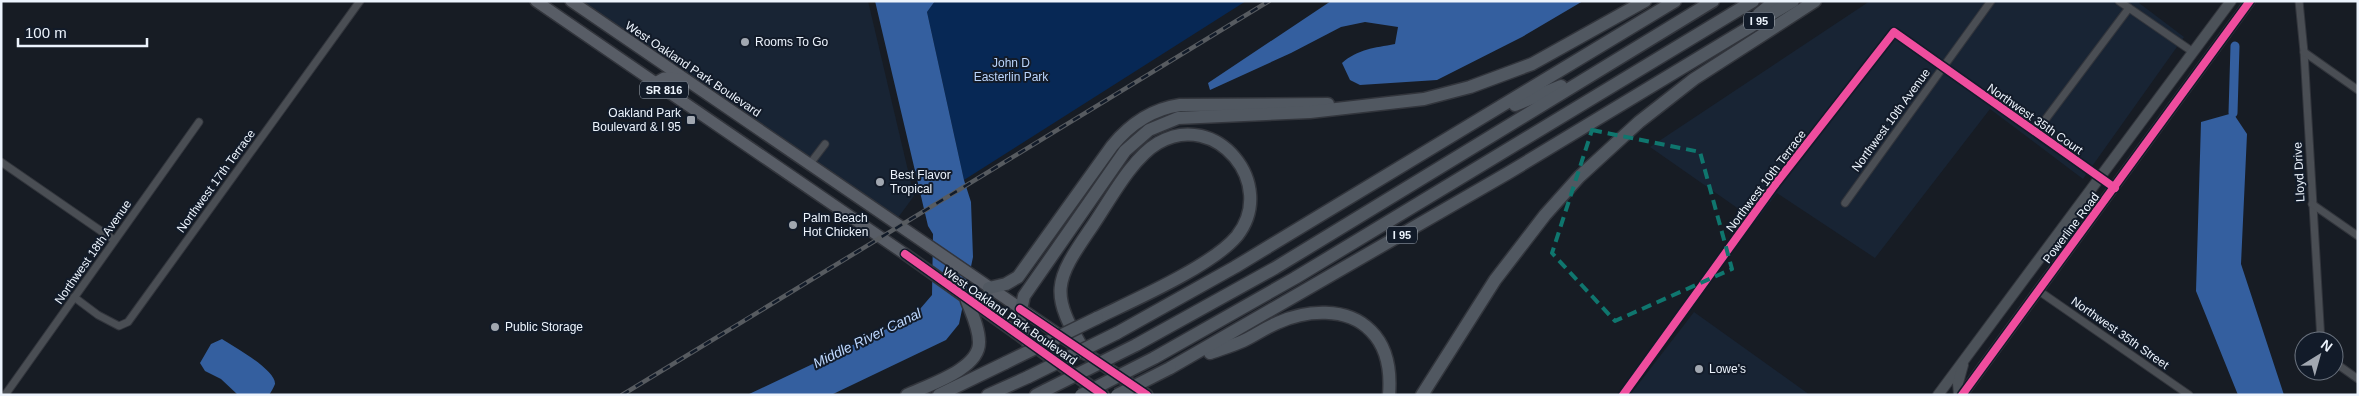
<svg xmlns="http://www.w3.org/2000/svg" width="2359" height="396" viewBox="0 0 2359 396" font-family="Arial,sans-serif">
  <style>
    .built { fill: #182434 }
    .green { fill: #072855 }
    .water { fill: #345f9f }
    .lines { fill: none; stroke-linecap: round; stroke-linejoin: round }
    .canal { stroke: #345f9f; stroke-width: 9 }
    .minor-casing { stroke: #32353c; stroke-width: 9 }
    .secondary-casing { stroke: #32353c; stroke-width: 12 }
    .primary-casing { stroke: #32353c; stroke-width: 14 }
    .motorway-casing { stroke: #32353c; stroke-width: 15 }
    .minor { stroke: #4a4e54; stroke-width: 7 }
    .secondary { stroke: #4c5259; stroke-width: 10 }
    .primary { stroke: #585d66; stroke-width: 11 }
    .motorway { stroke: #515861; stroke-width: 12 }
    .rail-casing { stroke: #575b60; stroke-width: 4.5 }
    .rail { stroke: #121b29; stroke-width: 2.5; stroke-dasharray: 8; stroke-linecap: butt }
    .motorway-bridge-casing { stroke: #32353c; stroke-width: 15; stroke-linecap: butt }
    .motorway-bridge { stroke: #515861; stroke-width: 12 }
    .cycleway-casing { stroke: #121b29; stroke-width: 11 }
    .cycleway { stroke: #ef4d9e; stroke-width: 8 }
    .marked { fill: none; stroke: #0f766e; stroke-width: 4; stroke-dasharray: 10 6; stroke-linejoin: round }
    .poi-dot { fill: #a2a8b1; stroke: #121b29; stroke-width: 2 }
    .labels { text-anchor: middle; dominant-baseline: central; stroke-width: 4; stroke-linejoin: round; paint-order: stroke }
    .shield { fill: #121b29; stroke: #abb3bd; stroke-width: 1 }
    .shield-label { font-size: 11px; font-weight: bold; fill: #edf4fd }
    .poi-label { font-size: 12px; fill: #edf4fd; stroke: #121b29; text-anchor: start }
    .park-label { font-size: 12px; fill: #bad4fa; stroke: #121b29 }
    .street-label { font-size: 12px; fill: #edf4fd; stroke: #121b29 }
    .water-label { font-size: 14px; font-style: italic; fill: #bed8fe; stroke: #121b29 }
  </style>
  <rect width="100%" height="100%" fill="#171c24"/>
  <g class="built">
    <polygon points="581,1 868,1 914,196 897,219"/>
    <polygon points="1870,1 2140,1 2139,3 2184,37 2083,179 1990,109 1875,258 1777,193 1756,221 1650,147"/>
    <polygon points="1694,312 1810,395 1630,395"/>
  </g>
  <polygon class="green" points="935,1 1246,1 964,180 927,12"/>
  <g class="water">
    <polygon points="875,1 935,1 927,12 964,180 971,202 973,257 959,324 946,340 831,395 747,395 914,316 932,295 933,234 928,226"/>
    <path d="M 1331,1 L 1583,1 L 1522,37 L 1437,80 L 1360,85 L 1350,80 L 1342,63 C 1358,49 1374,48 1395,44 L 1398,27 L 1365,22 L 1341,27 L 1291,53 L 1210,90 L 1208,83 Z"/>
    <polygon points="2233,113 2247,134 2241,264 2284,395 2238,395 2196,291 2201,122"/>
    <path d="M 222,339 C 233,346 276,370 275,384 C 274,387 271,392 269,395 L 238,395 L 221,379 L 205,371 L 200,363 L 211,344 Z"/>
  </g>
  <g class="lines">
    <polyline class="canal" points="2233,113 2235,46"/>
    <g class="minor-casing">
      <g id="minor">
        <polyline points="2119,1 2193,52"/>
        <polyline points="2299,1 2304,52 2321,341"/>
        <polyline points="2304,52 2358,90"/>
        <polyline points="2036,132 2129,8"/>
        <polyline points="1,162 114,240"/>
        <polyline points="809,165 825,144"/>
        <polyline points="1845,203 1991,1"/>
        <polyline points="2312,204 2358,236"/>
        <polyline points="2039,291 2189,395"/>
        <polyline points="74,297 98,315 119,326 128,322 360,1"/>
        <polyline points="2334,362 2358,379"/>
        <polyline points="5,395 199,122"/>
        <polyline points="1623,395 1774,186 1894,32 2115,188"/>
      </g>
    </g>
    <g class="secondary-casing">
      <g id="secondary">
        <polyline points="1938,395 2231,1"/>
        <polyline points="1959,395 1958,383 1963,365"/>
        <polyline points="1962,395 2250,1"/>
      </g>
    </g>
    <g class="primary-casing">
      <g id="primary">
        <polyline points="536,1 905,254 1103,395"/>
        <polyline points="571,1 1147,395"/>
        <polyline points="655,83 664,78 683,79"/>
      </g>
    </g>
    <g class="motorway-casing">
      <g id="motorway">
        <polyline points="1759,14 1775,1"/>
        <polyline points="1515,105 1561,86"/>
        <path d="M 989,288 L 1006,284 L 1018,277 L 1112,146 C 1130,124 1152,109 1180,105 L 1328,104"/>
        <polyline points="1117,333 1235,267 1675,1"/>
        <polyline points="1028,343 1019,319 1024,296 1125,151 1149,130 1178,118 1310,112 1424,99 1470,87 1532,64 1645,1"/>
        <polyline points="1136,345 1275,268 1713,1"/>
        <path d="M 1210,353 C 1221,349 1232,346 1243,341 C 1254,336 1265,328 1277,323 C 1305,310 1347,306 1371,331 C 1388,348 1391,371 1389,395"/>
        <path d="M 1086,354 C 1049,292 1053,283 1093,225 C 1110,200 1132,158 1158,143 C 1216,109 1278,184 1237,236 C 1212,266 1134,300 1097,318"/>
        <polyline points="1154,358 1295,278 1753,1"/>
        <polyline points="1170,368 1508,173 1793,1"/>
        <path d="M 907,395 C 928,385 980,369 979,342 C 979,328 972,314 967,301"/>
        <polyline points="939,395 1005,363"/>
        <polyline points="988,395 1028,377"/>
        <polyline points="1036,395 1046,390"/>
        <polyline points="1422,395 1495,280 1545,215 1579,177 1639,122 1694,79 1815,1"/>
      </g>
    </g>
    <use href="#minor" class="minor"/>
    <use href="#secondary" class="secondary"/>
    <use href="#primary" class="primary"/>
    <use href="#motorway" class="motorway"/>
    <g class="rail-casing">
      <polyline id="rail" points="622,395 1269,1"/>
    </g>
    <use href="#rail" class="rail"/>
    <g class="motorway-bridge-casing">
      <g id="motorway-bridge">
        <polyline points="1005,363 1097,318"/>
        <polyline points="1028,377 1117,333"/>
        <polyline points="1046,390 1136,345"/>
        <polyline points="1081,395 1154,358"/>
        <polyline points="1117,395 1170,368"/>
      </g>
    </g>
    <use href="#motorway-bridge" class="motorway-bridge"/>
    <g class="cycleway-casing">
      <g id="cycleway">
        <polyline points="905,254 1103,395"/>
        <polyline points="1020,309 1147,395"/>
        <polyline points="1623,395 1774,186 1894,32 2115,188"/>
        <polyline points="1962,395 2250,1"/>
      </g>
    </g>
    <use href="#cycleway" class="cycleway"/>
  </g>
  <path class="marked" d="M 1592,130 L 1700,152 L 1732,269 L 1615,321 L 1552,253 Z"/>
  <g class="poi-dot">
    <circle cx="745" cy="42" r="5"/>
    <rect x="686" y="115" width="10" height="10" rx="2.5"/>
    <circle cx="880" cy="182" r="5"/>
    <circle cx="793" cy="225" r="5"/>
    <circle cx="495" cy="327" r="5"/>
    <circle cx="1699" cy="369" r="5"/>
  </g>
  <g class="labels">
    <g class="shield">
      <rect x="1744" y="12.5" width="30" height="17" rx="4"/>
      <rect x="640" y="81.5" width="48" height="17" rx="4"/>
      <rect x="1387" y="226.5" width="30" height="17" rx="4"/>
    </g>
    <g class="shield-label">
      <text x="1759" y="21">I 95</text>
      <text x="664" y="90">SR 816</text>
      <text x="1402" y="235">I 95</text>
    </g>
    <g class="poi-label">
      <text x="755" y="42">Rooms To Go</text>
      <text x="681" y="113" text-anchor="end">Oakland Park<tspan x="681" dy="14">Boulevard &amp; I 95</tspan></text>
      <text x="890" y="175">Best Flavor<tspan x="890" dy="14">Tropical</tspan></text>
      <text x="803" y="218">Palm Beach<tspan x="803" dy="14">Hot Chicken</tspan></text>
      <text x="505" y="327">Public Storage</text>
      <text x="1709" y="369">Lowe's</text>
    </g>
    <g class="park-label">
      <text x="1011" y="63">John D<tspan x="1011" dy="14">Easterlin Park</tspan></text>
    </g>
    <g class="street-label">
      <text transform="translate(693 69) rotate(34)">West Oakland Park Boulevard</text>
      <text transform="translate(2035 119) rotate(35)">Northwest 35th Court</text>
      <text transform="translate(1891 120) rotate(-54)">Northwest 10th Avenue</text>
      <text transform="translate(2299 172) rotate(-93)">Lloyd Drive</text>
      <text transform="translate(216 181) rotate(-54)">Northwest 17th Terrace</text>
      <text transform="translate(1766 181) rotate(-53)">Northwest 10th Terrace</text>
      <text transform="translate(2071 228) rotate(-53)">Powerline Road</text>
      <text transform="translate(93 252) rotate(-55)">Northwest 18th Avenue</text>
      <text transform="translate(1010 316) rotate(35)">West Oakland Park Boulevard</text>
      <text transform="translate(2120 333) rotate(35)">Northwest 35th Street</text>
    </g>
    <g class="water-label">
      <text transform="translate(867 338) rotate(-26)">Middle River Canal</text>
    </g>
  </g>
  <rect width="2359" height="396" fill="none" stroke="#edf4fd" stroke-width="5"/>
  <g transform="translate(2319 356) rotate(37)"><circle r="24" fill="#121b29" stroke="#6a727e"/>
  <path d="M0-4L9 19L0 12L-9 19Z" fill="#a2a8b1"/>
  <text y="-8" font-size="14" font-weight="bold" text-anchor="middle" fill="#edf4fd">N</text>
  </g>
  <path d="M18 38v8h129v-8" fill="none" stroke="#edf4fd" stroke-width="2.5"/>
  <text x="25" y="38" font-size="15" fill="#edf4fd" stroke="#121b29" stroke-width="4" paint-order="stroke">100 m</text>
</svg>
